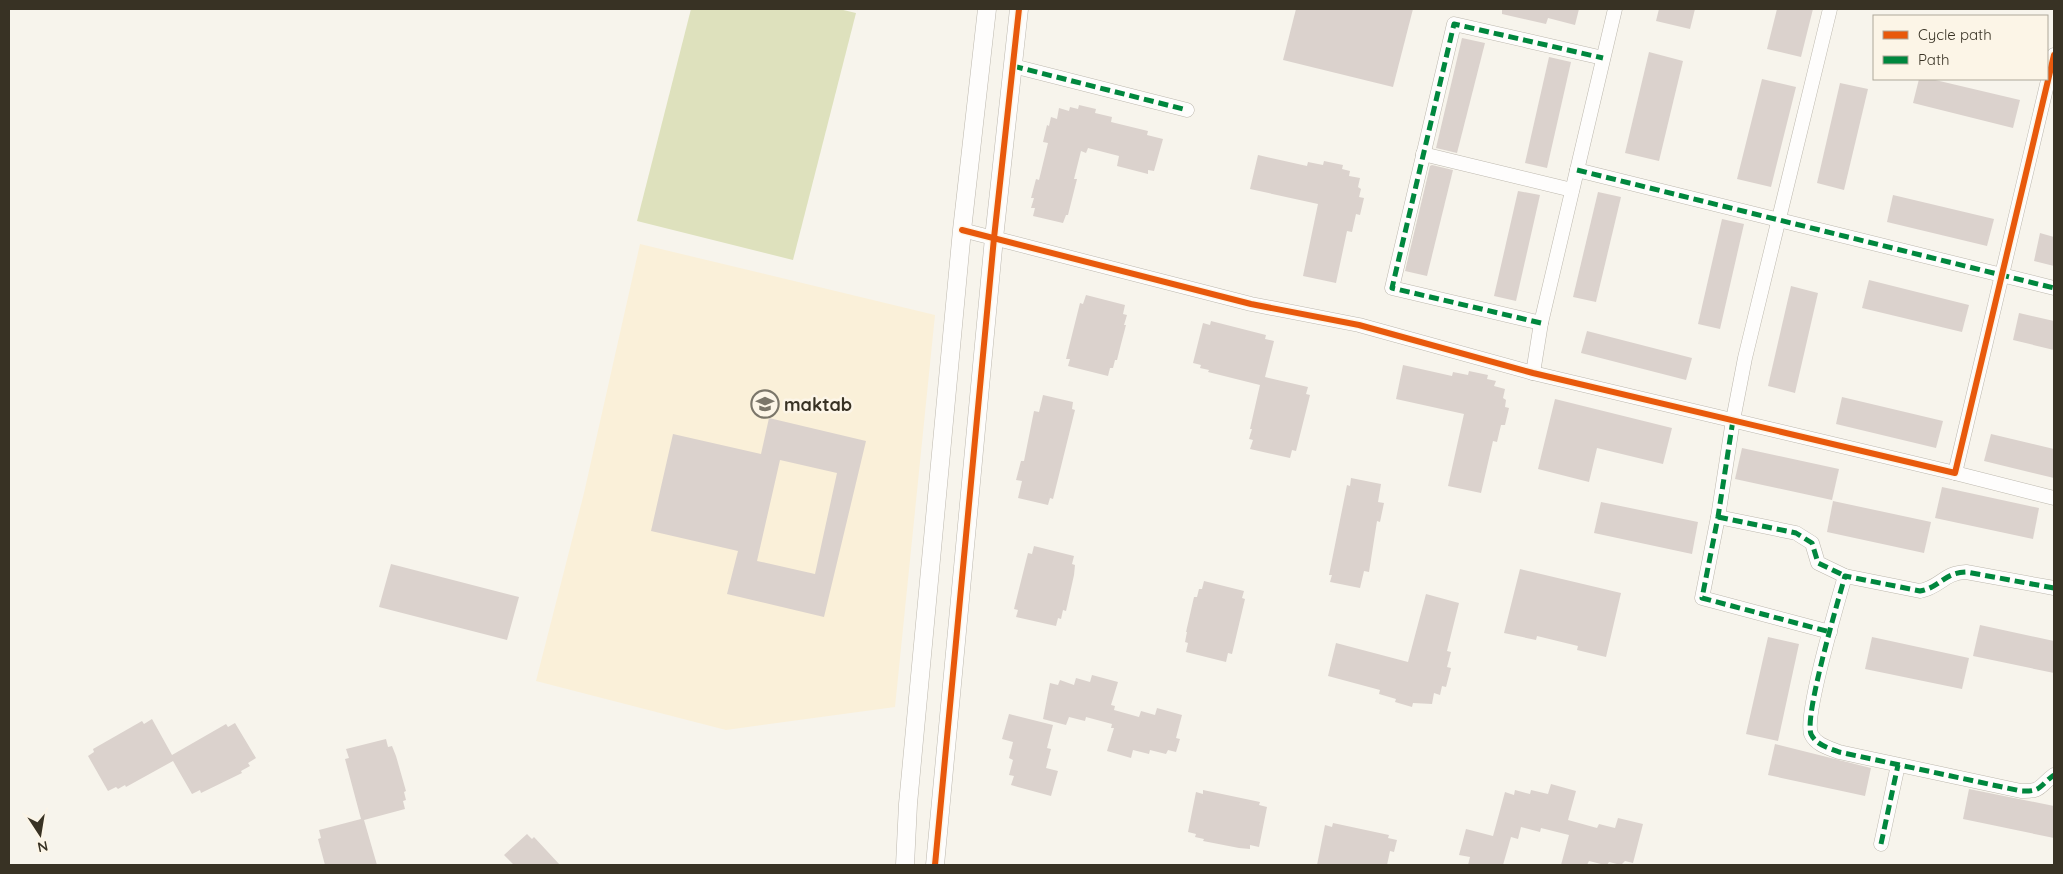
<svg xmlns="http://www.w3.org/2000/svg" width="2063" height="874" viewBox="0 0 2063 874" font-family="Quicksand,sans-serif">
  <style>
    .built { fill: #faf0d9 }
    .green { fill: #dee1bd }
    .building { fill: #dbd2cd; fill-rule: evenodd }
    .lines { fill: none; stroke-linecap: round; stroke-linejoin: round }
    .minor-casing { stroke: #bdb8ae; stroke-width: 15 }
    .tertiary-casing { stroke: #bdb8ae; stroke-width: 19 }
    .minor { stroke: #fefdfc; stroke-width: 14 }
    .tertiary { stroke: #fefdfc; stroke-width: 18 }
    .quiet { stroke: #00873e; stroke-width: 5; stroke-dasharray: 10 5; stroke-linecap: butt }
    .cycleway-casing { stroke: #fcf5e7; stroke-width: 9 }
    .cycleway { stroke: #e8590c; stroke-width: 6 }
    .labels { text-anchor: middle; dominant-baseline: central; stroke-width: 5; stroke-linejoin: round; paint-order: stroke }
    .poi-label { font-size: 18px; font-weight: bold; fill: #383224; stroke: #fcf5e7; text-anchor: start }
  </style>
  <rect width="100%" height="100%" fill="#f7f4ec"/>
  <polygon class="built" points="640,244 935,315 895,707 726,730 536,681 584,493"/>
  <polygon class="green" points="691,9 839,9 856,13 793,260 637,221"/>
  <g class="building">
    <polygon points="1296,9 1413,9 1393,87 1283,60"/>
    <polygon points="1502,9 1579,9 1575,25 1548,18 1546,24 1502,14"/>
    <polygon points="1659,9 1695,9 1690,29 1656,21"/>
    <polygon points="1777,9 1813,9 1801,57 1767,49"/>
    <polygon points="1462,38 1485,43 1457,153 1436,148"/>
    <polygon points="1649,52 1683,61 1659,161 1625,153"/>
    <polygon points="1549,57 1571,62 1547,168 1525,163"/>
    <polygon points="1762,79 1796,87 1771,187 1737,179"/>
    <polygon points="1919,79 1931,79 2020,100 2013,128 1913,103"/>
    <polygon points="1840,83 1868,89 1844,190 1817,183"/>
    <polygon points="1079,105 1096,109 1095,113 1112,117 1111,122 1148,131 1147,135 1163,139 1154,171 1148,170 1148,174 1117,166 1119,156 1088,148 1086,153 1081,151 1074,179 1077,179 1068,215 1066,215 1063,223 1033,216 1035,208 1031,208 1034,198 1031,198 1036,179 1039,180 1048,143 1043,142 1047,125 1049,126 1051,117 1057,119 1059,108 1069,111 1070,107 1078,109"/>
    <polygon points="1258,155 1307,166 1308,162 1323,165 1324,161 1343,165 1342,169 1350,171 1349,176 1360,178 1358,187 1361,189 1359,197 1364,198 1360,215 1356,214 1352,232 1347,231 1336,283 1303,276 1318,204 1250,189"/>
    <polygon points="1432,165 1453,170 1427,276 1405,271 1430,166"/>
    <polygon points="1518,191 1540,195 1516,301 1494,296"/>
    <polygon points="1598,192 1621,197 1596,302 1573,297"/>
    <polygon points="1893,195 1994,219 1987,246 1887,222"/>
    <polygon points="1722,219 1744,224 1720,329 1698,324"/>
    <polygon points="2040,233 2054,237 2054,266 2034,261"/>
    <polygon points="1869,280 1969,305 1962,332 1862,308"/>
    <polygon points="1791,286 1818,293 1795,393 1768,386"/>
    <polygon points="1086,295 1125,305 1123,314 1127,315 1124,325 1126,325 1121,344 1117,360 1115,360 1113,368 1110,368 1108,376 1068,366 1070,359 1066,359 1080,303 1083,304"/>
    <polygon points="2019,313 2054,321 2054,350 2013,340"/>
    <polygon points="1211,321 1266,335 1265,339 1274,341 1265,377 1308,387 1306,394 1310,395 1296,451 1292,450 1290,458 1250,449 1253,440 1249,439 1252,429 1250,429 1260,385 1208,372 1209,370 1200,368 1201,365 1193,363 1203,323 1210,325"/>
    <polygon points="1587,331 1692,358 1686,380 1581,353"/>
    <polygon points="1403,365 1452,376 1453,372 1468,375 1469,371 1488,375 1487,379 1496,381 1494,386 1505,389 1503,398 1506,400 1505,407 1509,408 1505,425 1501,425 1497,442 1493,441 1481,493 1448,486 1464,414 1396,399"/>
    <polygon points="1043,395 1073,402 1072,409 1075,410 1053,499 1050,498 1048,505 1018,498 1022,481 1016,480 1021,461 1024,461 1034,411 1039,412"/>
    <polygon points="1842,397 1943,421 1936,448 1836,424"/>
    <polygon points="1555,399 1672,428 1663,464 1597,448 1589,482 1538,469"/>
    <path d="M 769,418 L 866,441 L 824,617 L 727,594 L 738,551 L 651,531 L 673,434 L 761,454 ZM 780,460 L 837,473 L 815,574 L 757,561 Z"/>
    <polygon points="1991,434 2054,449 2054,478 1984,461"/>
    <polygon points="1742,448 1839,469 1832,500 1735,479"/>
    <polygon points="1351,478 1381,484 1378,502 1384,503 1380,522 1377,521 1369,572 1364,571 1360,588 1330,582 1332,575 1329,575 1347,485 1350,486"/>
    <polygon points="1942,487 2039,508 2033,539 1935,518"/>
    <polygon points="1833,501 1931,522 1924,553 1827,532"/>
    <polygon points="1601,502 1698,522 1692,554 1594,533"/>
    <polygon points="1034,546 1074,556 1072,564 1075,565 1074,575 1066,611 1063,610 1061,619 1058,618 1056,626 1016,617 1018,610 1014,609 1028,553 1032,554"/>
    <polygon points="391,564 519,597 507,640 379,607"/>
    <polygon points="1520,569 1621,593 1606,657 1577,650 1578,646 1537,636 1536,640 1504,633"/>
    <polygon points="1204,581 1244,591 1242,598 1245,599 1232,654 1228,653 1226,662 1186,652 1188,643 1185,642 1187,632 1186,632 1194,597 1197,597 1199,589 1202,589"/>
    <polygon points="1426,594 1459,603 1447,651 1451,652 1447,667 1451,668 1446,687 1442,686 1440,695 1434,693 1432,704 1413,703 1412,707 1395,702 1396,699 1379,694 1380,690 1328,676 1336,643 1408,662"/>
    <polygon points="1980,625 2054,641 2054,673 1973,656"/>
    <polygon points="1768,637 1799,644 1778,741 1746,734"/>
    <polygon points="1872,637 1969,658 1962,689 1865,669"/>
    <polygon points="1092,675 1118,682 1111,705 1115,706 1114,710 1139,717 1141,711 1155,715 1157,708 1182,715 1176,738 1180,739 1176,752 1168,750 1166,754 1150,750 1149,754 1133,750 1131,758 1107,751 1114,728 1111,728 1112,724 1086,717 1085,721 1069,717 1066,725 1043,719 1050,683 1058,685 1060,680 1074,685 1076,678 1090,682"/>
    <polygon points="1009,714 1053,725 1047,748 1051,749 1046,768 1058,771 1051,796 1011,785 1014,776 1009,775 1013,760 1009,758 1013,742 1002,739"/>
    <polygon points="152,719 172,755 226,724 228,727 235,723 256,758 248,763 250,766 241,771 242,773 201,793 200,790 192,794 173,761 126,787 125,785 118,789 116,787 108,791 88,756 94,752 93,749 142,721 144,724"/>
    <polygon points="386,739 388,747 392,746 396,756 406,791 404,792 406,800 403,801 405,809 364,820 377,865 325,865 318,839 321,838 319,830 361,819 345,759 349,758 346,749"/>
    <polygon points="1775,744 1871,768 1865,796 1768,775"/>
    <polygon points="1551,784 1576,791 1568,820 1597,828 1599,824 1615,828 1618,818 1643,824 1633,863 1625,861 1621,865 1609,862 1607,865 1605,865 1589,861 1587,865 1561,865 1569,835 1541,828 1540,832 1521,827 1518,839 1511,837 1503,865 1468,865 1470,857 1459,855 1466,829 1493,836 1505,792 1514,795 1515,790 1530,794 1531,790 1548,794"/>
    <polygon points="1969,789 2054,806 2054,838 1963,819"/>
    <polygon points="1203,790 1260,802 1259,805 1267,807 1259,847 1250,845 1250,849 1239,848 1203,841 1204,839 1195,837 1196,834 1188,832 1196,792 1203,794"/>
    <polygon points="1333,823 1389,835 1388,838 1397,840 1394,852 1390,851 1387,865 1317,865 1325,825 1332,827"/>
    <polygon points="527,834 532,839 534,837 560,865 514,865 504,855"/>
  </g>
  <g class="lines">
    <g class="minor-casing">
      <g id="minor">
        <polyline points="1013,66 1187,110"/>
        <polyline points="1423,154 1572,190"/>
        <polyline points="1577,170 2054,288"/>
        <polyline points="962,230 1251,304 1359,325 1533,373 1955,473 2054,55"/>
        <polyline points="1541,323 1392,288 1454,24 1603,58"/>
        <polyline points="1533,373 1541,323 1615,9"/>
        <polyline points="1955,473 2054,498"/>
        <polyline points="1718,517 1796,533 1812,543 1818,563 1845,576"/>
        <path d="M 2054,588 L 1966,572 C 1943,573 1941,587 1920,591 L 1845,576 C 1838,601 1804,716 1811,734 C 1816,745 1829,748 1839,752 L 2021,791 C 2042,792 2039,786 2054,775"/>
        <polyline points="1830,632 1702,598 1718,517 1733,420 1745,358 1830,9"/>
        <polyline points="1881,844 1898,765"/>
      </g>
    </g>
    <g class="tertiary-casing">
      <g id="tertiary">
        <polyline points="905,865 908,804 962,230 987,9"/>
        <polyline points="935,865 994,238 1019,9"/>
      </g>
    </g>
    <use href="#minor" class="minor"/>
    <use href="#tertiary" class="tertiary"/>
    <g class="quiet">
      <polyline points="1013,66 1187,110"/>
      <polyline points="1577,170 2054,288"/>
      <polyline points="1541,323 1392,288 1454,24 1603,58"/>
      <polyline points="1733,420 1718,517 1702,598 1830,632"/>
      <polyline points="1718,517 1796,533 1812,543 1818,563 1845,576"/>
      <path d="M 2054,588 L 1966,572 C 1943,573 1941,587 1920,591 L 1845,576 C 1838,601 1804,716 1811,734 C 1816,745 1829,748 1839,752 L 2021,791 C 2042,792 2039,786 2054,775"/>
      <polyline points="1881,844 1898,765"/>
    </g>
    <g class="cycleway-casing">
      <g id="cycleway">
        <polyline points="962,230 1251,304 1359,325 1533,373 1955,473 2054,55"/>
        <polyline points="935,865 994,238 1019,9"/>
      </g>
    </g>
    <use href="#cycleway" class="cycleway"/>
  </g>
  <defs>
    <g id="school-ring" transform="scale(1.4375)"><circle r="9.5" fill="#fcf5e7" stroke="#7b766a" stroke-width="1.5"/><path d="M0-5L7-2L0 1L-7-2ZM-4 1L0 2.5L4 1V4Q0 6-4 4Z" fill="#7b766a"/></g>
  </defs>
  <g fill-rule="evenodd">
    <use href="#school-ring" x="765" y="404"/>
  </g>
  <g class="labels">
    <g class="poi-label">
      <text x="784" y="404">maktab</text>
    </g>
  </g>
  <rect width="2063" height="874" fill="none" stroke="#383224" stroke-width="20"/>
  <rect x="1873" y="15" width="175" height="65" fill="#fcf5e7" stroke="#aea799"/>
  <rect x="1883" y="31" width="25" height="8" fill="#e8590c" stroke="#aea799"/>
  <text x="1918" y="40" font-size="15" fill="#383224">Cycle path</text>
  <rect x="1883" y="56" width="25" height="8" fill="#00873e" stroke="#aea799"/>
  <text x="1918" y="65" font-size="15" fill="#383224">Path</text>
  <g transform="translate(40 834) rotate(168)" stroke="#fcf5e7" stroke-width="4" paint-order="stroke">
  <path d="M0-4L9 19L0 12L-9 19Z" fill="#383224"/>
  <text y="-8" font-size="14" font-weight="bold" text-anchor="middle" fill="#383224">N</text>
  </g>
</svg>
